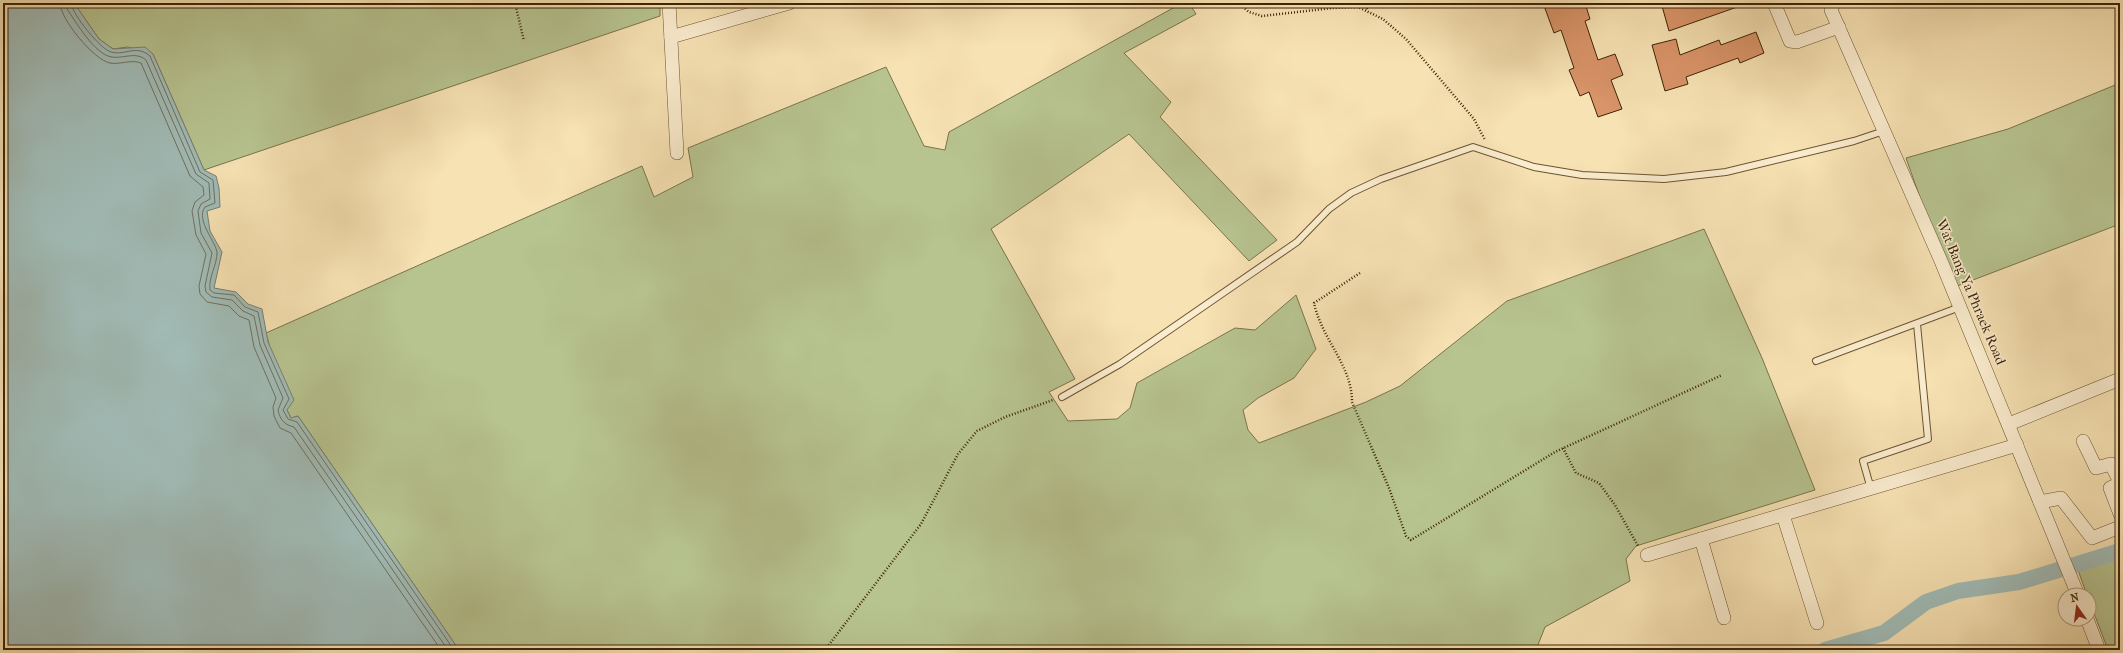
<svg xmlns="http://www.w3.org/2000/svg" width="2123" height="653" viewBox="0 0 2123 653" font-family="'IM FELL French Canon',serif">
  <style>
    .green { fill: #b7c490; stroke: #7a744b }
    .water { fill: #a1bcb7; stroke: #797f70 }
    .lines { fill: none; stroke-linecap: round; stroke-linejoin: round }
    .shore { stroke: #70705e; stroke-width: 1 }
    .canal { stroke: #a1bcb7; stroke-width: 16 }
    .building { fill: #d99468; stroke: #3e2406 }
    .service-casing { stroke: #6c5431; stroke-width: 8 }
    .minor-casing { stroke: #6c5431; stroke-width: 14 }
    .path { stroke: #3e2406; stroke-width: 2.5; stroke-dasharray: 1 2; stroke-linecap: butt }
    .service { stroke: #faecce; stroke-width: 6 }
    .minor { stroke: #faecce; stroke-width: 13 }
    .labels { text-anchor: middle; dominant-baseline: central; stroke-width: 3; stroke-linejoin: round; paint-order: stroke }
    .street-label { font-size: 14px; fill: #3e2406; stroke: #faecce }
  </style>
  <rect width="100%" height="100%" fill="#f7e2b3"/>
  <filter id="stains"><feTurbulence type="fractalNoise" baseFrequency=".005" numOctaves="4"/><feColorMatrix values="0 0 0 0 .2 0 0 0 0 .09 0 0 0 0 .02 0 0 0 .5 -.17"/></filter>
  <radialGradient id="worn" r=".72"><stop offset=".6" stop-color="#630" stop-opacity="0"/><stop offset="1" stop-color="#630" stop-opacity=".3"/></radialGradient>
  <g class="green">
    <polygon points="74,3 660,3 660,16 204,170 153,54 128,47 113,49 99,39"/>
    <polygon points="1182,3 1189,3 1196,14 1124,53 1171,102 1160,117 1277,240 1249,261 1129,134 991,229 1075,379 1049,392 1068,421 1117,419 1130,408 1137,383 1235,328 1255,330 1296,295 1316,349 1294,378 1258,398 1243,410 1248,430 1259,443 1366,402 1400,386 1507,301 1704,229 1762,358 1815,490 1636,546 1626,559 1630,581 1545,627 1536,650 459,650 298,416 291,418 287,410 266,333 642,166 654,197 693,177 688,148 886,67 924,146 945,150 949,132"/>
    <polygon points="2120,83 2120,224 1952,288 1906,158 2008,129"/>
    <polygon points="2120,547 2120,650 2108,650 2089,600 2089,595 2087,595 2078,570"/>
  </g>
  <polygon class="water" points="3,3 74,3 99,39 113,49 145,47 153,54 204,170 216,176 219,188 220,207 207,211 210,231 222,252 214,288 236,292 248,304 262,309 268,342 294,400 287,410 291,418 298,416 459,650 3,650"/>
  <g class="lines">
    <g class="shore">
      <path d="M 60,3 C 60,19 94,60 110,63 C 120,65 131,59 141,63 L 190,176 L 203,187 L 204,195 L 195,202 L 192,211 L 196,235 L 206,254 L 199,286 L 200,294 L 207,302 L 229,306 L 239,316 L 249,320 L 254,347 L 276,398 L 273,407 L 274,416 L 280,428 L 291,433 L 441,650"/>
      <path d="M 66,3 L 67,9 C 76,22 95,55 112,57 C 123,59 136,51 146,60 L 196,174 L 209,183 L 210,199 L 201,204 L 198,211 L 201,233 L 212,253 L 205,286 L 206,292 L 212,297 L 232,300 L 243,311 L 254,316 L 260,345 L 283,398 L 278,410 C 280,420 285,425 294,427 L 448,650"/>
      <path d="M 71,3 C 72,14 100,49 111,52 C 125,56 136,44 150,56 L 200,172 L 213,180 L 215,203 L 205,207 C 195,220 217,243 217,253 C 217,265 208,278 210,290 L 214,293 L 234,295 L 245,307 L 258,312 L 264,343 L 289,399 L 283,410 L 288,419 L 297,422 L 454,650"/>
    </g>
    <polyline class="canal" points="1825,650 1884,633 1926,602 1958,591 2019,582 2120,551"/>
  </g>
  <g class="building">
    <polygon points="1543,3 1585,3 1590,19 1585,21 1598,60 1615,54 1623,75 1611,80 1622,109 1598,117 1589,92 1580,96 1569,70 1574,68 1561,30 1554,33"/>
    <polygon points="1671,3 1740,3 1740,6 1669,31 1662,6"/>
    <polygon points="1756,32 1764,53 1740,63 1738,58 1686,77 1688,84 1665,91 1652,45 1676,39 1680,55 1719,40 1721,45"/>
  </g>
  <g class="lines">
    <g class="service-casing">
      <g id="service">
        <polyline points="1816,361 1960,307"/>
        <polyline points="1062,397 1120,364 1297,242 1329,209 1351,193 1381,179 1473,147 1534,167 1582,175 1664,179 1726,172 1854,141 1884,131"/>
        <polyline points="1871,489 1863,461 1928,439 1917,324"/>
      </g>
    </g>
    <g class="minor-casing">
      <g id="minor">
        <polyline points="669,3 677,153"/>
        <polyline points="1774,3 1790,41 1797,42 1839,27"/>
        <polyline points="1834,3 1831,10 1941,261 2078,595"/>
        <polyline points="671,37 789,3"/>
        <polyline points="2009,424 2120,379"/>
        <polyline points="2083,441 2096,468 2111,464 2120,482"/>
        <polyline points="2120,483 2110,488 2120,514"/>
        <polyline points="2040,502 2061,498 2092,538 2120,527"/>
        <polyline points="1783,515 1817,623"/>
        <polyline points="1701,539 1724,618"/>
        <polyline points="1647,555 2017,445"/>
        <polyline points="2087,619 2099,650"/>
      </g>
    </g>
    <g class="path">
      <polyline points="515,3 524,41"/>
      <polyline points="1238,3 1249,12 1262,16 1333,8 1358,7 1383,19 1406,39 1474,119 1485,140"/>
      <polyline points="1364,3 1368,11"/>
      <path d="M 1360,273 L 1314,303 C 1322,340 1352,365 1352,402 L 1389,488 L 1406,536 L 1411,540 L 1555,452 L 1722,375"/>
      <polyline points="1563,448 1576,473 1599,483 1615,505 1638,546"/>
      <polyline points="825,650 921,524 958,454 977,431 1005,417 1053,400"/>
    </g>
    <use href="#service" class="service"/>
    <use href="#minor" class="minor"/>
  </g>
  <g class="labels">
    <g class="street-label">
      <text transform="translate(1971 292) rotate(67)">Wat Bang Ya Phraek Road</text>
    </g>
  </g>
  <rect width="2123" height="653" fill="none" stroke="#f7e2b3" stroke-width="16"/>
  <rect x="4" y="4" width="2115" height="645" fill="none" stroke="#3e2406" stroke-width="2"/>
  <rect x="8" y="8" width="2107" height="637" fill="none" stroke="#3e2406"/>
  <g transform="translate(2077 607) rotate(346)"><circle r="19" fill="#faecce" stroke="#af9c7e"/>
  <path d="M0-3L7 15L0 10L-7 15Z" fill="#8f2418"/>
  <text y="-6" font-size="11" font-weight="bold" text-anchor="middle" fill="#3e2406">N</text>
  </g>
  <rect width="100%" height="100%" filter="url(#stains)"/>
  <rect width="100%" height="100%" fill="url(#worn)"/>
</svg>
